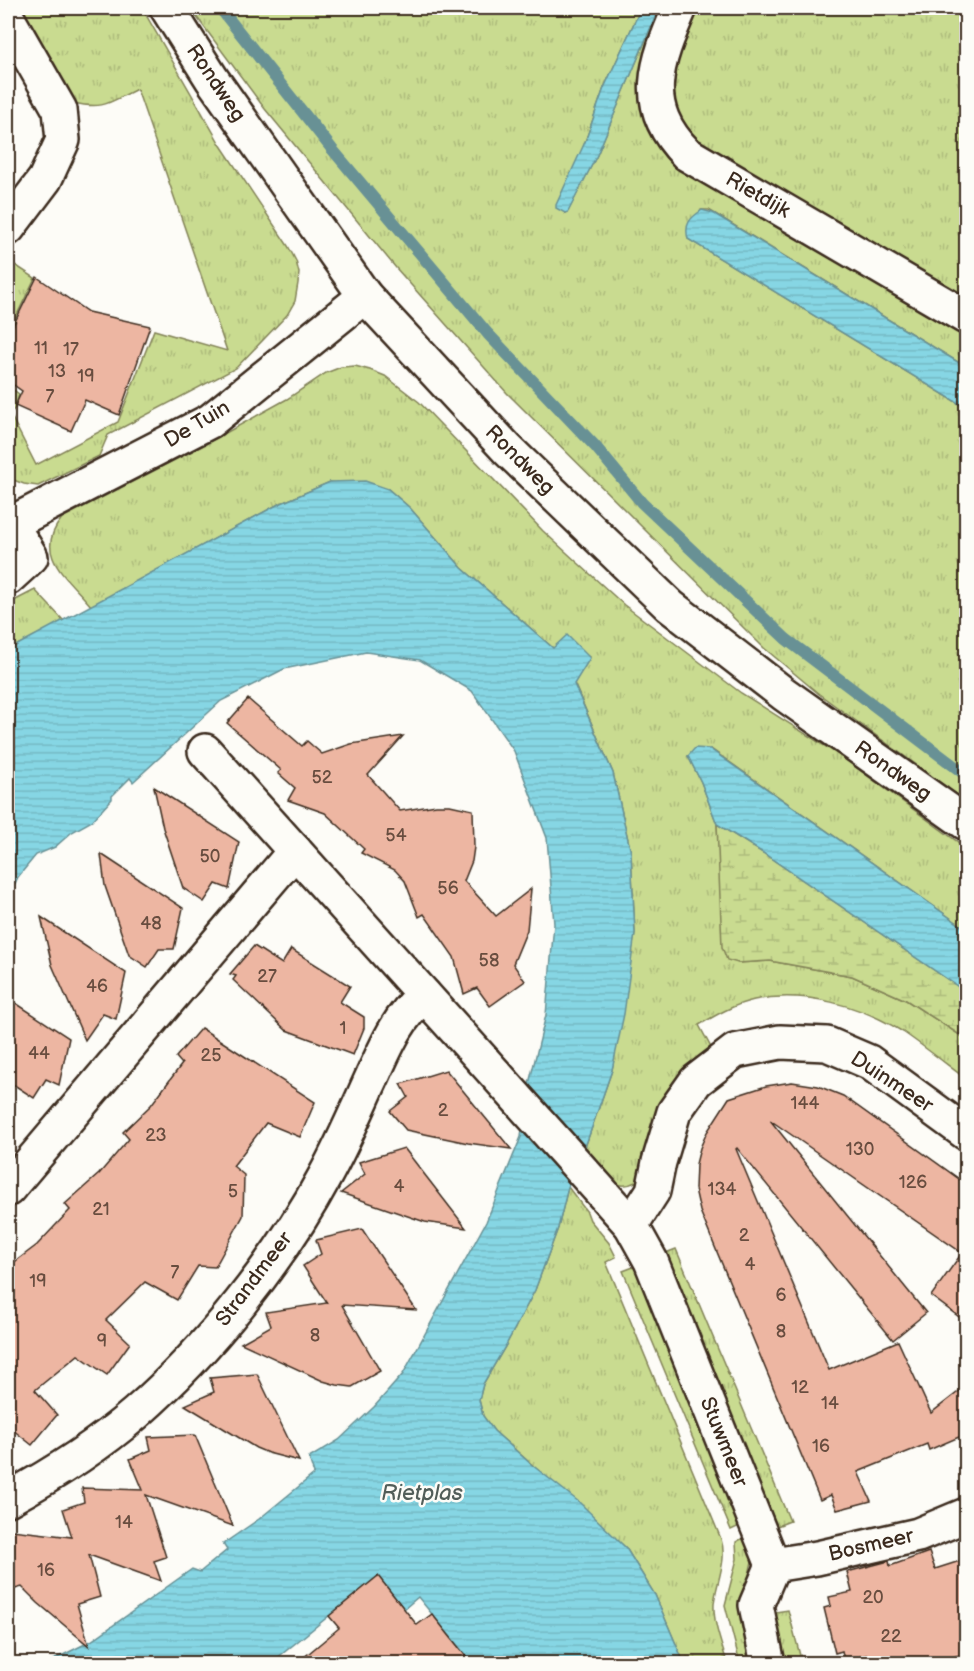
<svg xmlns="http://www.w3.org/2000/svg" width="974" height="1671" viewBox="0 0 974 1671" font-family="'Balsamiq Sans',sans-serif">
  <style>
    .grass { fill: url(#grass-tufts); stroke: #828257; stroke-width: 1.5 }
    .wetland { fill: url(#wetland-marsh); stroke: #828257; stroke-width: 1.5 }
    .water { fill: url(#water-rules); stroke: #689195; stroke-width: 1.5 }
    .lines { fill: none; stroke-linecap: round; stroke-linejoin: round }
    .stream { stroke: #689195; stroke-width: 12 }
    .building { fill: #edb6a2; stroke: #3b2a1e; stroke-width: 1.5 }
    .street-casing { stroke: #3b2a1e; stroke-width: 38 }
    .secondary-casing { stroke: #3b2a1e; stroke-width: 38 }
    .street { stroke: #fdfcf7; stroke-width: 33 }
    .secondary { stroke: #fdfcf7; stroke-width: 33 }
    .labels { text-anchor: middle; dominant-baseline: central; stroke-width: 5; stroke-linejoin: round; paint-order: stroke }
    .number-label { font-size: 18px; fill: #684d3f }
    .street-label { font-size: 21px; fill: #3b2a1e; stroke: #fdfcf7 }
    .water-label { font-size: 22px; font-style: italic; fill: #525e59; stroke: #fdfcf7 }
  </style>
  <defs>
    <pattern id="grass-tufts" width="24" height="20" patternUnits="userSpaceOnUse" patternTransform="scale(1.5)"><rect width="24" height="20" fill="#c9db90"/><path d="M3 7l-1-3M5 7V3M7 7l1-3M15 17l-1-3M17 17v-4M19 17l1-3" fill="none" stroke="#aebc7c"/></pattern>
    <pattern id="wetland-marsh" width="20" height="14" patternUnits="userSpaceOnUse" patternTransform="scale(1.5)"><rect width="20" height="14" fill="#c9db90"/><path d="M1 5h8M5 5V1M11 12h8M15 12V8" fill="none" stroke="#aebc7c"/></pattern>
    <pattern id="water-rules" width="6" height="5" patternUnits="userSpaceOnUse" patternTransform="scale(1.5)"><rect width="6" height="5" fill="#86d6e4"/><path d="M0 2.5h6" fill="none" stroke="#75b8c3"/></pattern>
  </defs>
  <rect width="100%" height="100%" fill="#fdfcf7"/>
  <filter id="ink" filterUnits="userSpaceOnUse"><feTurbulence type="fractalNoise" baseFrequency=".0167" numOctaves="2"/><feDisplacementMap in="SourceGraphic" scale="12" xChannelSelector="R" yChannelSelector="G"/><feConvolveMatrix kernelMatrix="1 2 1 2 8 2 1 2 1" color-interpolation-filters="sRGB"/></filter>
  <g filter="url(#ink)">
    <g class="grass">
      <path d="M 16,8 L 142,8 L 220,144 L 288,246 L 296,261 L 299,273 L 298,283 L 295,301 L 287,315 L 236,368 L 108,435 L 99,456 L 38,486 L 24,484 L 8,478 L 8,386 L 19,394 L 15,408 L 10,414 L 36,465 L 118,422 L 154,330 L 227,351 L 137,89 C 109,102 106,110 73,103 Z"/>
      <polygon points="190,8 641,8 604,88 585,142 565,213 568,211 597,155 659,8 673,8 649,122 966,331 966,367 709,210 701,210 688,239 966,408 966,801 819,694 764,648 507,393 396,268 265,109"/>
      <polygon points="691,8 966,8 966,302 705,153 670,108 671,51"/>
      <polygon points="12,263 35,278 8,333 8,267"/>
      <path d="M 355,366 L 370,370 L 385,376 L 419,402 L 543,531 L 624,605 L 741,693 L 839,755 L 966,848 L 966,929 L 711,749 L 688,756 L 701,782 L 717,824 L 719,854 L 738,963 L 770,961 L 852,976 L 906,1000 L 966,1039 L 966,1079 C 946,1064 925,1047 903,1032 C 860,1005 805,990 754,1000 C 735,1004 716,1015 699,1025 L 716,1057 L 649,1172 C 617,1202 607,1175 584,1150 L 612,1070 L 635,933 L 631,853 L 613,773 L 574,683 L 590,657 L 553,648 L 462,568 L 410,508 L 388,489 L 330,482 L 277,505 L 91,606 C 68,578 32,555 62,518 L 202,446 L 287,399 L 326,373 L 341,367 Z"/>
      <polygon points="35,590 64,621 8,650 8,604"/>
      <path d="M 568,1187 L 587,1212 L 590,1220 L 609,1243 L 616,1257 L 606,1262 L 721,1539 C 728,1561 716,1582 714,1604 C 713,1623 722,1645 727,1663 L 684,1663 L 655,1595 L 626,1548 L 494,1431 L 483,1416 L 479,1400 L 483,1384 L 506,1345 L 535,1290 L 558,1228 Z"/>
      <polygon points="676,1249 790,1521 777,1526 663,1254"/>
      <polygon points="636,1266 746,1523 731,1530 623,1271"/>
      <polygon points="750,1534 754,1553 742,1605 756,1663 740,1663 725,1605 737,1559 736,1542"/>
      <polygon points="788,1610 802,1663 785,1663 774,1620 776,1612"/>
    </g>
    <polygon class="wetland" points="717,824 763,853 966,992 966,1039 906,1000 852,976 770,961 738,963 727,960 722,947"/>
    <g class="water">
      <polygon points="641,8 659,8 597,155 568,212 565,213 556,208 556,205 585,142 604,88"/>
      <path d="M 702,210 L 713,213 L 966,367 L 966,408 L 688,239 C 684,224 690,218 702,210 Z"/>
      <polygon points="365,481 388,489 410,508 462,568 553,648 567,635 590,658 574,684 613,773 631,853 635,933 624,1014 612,1070 584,1150 568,1187 558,1228 535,1290 506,1345 483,1384 479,1400 483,1416 494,1431 532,1465 579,1502 626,1548 655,1595 684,1663 472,1663 418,1597 404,1609 378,1576 271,1663 47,1663 91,1641 192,1569 200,1572 227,1550 223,1544 259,1519 314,1474 309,1458 339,1440 374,1407 403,1374 486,1222 521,1137 528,1088 546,1015 554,924 547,838 514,751 472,691 420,660 400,657 366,652 284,669 221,701 133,782 130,778 112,796 112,799 92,821 72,832 55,847 36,855 18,877 11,892 8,896 8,650 277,505 330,482"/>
      <polygon points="695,748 710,749 966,929 966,992 763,853 717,824 701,782 688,756"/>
    </g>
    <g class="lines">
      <polyline class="stream" points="220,8 332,149 488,334 595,446 642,503 786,639 966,775"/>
    </g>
    <g class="building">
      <polygon points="37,277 88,312 150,326 119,415 85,400 71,431 15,406 22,391 8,381 8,336"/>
      <polygon points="248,699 302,746 307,741 322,754 351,744 403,736 368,775 400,811 436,805 450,805 473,810 474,847 472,861 464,881 496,916 531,889 527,930 513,964 525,981 490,1006 477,988 464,994 454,957 424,914 419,917 405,881 395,870 361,853 364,849 325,813 288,800 295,788 278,773 281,770 227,723"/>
      <polygon points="154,787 239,842 229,889 216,884 204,902 183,888 163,828"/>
      <polygon points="101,854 183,908 174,949 159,949 147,967 129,955 105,886"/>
      <polygon points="41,917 126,973 116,1019 103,1014 85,1040 52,965"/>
      <polygon points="254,946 282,964 291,949 350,986 340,1002 364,1017 364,1028 353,1055 286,1030 233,980 236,976 230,974"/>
      <polygon points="8,998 69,1038 59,1085 46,1079 34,1098 8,1081"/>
      <polygon points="201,1028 315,1102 300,1137 266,1123 233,1166 244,1175 243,1216 215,1267 198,1266 177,1300 145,1282 106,1320 130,1343 107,1375 78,1355 35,1390 57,1415 32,1445 8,1426 8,1267 37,1245 70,1210 65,1204 99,1174 129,1139 123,1132 151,1105 182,1064 176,1057"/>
      <polygon points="446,1070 511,1149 468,1143 406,1130 390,1111 408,1097 401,1084"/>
      <polygon points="792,1082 818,1086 843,1096 966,1184 966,1322 931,1296 962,1253 770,1120 926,1313 893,1340 737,1148 736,1149 829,1370 898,1341 931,1413 966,1386 966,1434 929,1450 927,1444 858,1472 871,1501 837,1510 831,1495 820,1500 700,1211 695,1189 696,1164 700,1148 707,1132 729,1098 766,1086"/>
      <polygon points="404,1148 466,1228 425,1222 341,1193 365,1174 359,1162"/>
      <polygon points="362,1229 416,1310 342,1305 380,1371 352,1387 337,1385 323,1381 241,1343 271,1326 266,1312 327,1303 303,1266 321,1254 316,1240"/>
      <polygon points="257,1374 299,1461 268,1453 256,1448 185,1405 214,1392 210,1378"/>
      <polygon points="195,1435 233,1526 146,1495 166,1557 154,1561 161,1581 89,1555 100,1597 77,1604 89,1646 38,1603 22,1587 8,1591 8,1546 12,1545 12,1530 72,1537 63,1509 84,1502 82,1488 143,1490 130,1459 151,1450 148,1437"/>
      <polygon points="929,1552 935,1569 966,1559 966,1653 931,1664 869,1664 867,1655 844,1660 842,1651 835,1653 824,1608 831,1606 829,1597 852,1592 847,1572 889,1561 890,1566"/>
      <polygon points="378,1576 417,1625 432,1614 472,1664 296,1664 339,1628 329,1616"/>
    </g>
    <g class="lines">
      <g class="street-casing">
        <g id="street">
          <path d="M 680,8 C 656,63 639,106 687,154 L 966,317"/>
          <polyline points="8,19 60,110 63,140 45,179 8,228"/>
          <polyline points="8,520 31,557 8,578"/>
          <polyline points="10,524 210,421 365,296"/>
          <polyline points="205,751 631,1225 651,1261 773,1565 756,1605 768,1664"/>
          <polyline points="8,1189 295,851"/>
          <polyline points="631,1225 653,1191 659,1162 674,1112 696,1081 735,1051 780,1042 827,1044 869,1062 966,1133"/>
          <path d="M 8,1499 C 52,1475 98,1446 136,1413 C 207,1351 280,1260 325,1176 C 341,1147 354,1117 368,1086 C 384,1052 395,1020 424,995"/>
          <polyline points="773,1565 817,1558 918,1535 966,1515"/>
        </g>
      </g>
      <g class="secondary-casing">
        <polyline id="secondary" points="167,8 212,79 365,296 508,450 670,606 784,694 966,823"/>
      </g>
      <use href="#street" class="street"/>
      <use href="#secondary" class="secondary"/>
    </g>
  </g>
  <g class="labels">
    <g class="number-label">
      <text x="41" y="348">11</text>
      <text x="71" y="349">17</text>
      <text x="57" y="371">13</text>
      <text x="86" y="376">19</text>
      <text x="50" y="396">7</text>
      <text x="322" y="777">52</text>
      <text x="396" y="835">54</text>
      <text x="210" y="856">50</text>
      <text x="448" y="888">56</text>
      <text x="151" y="923">48</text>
      <text x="489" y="960">58</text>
      <text x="267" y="976">27</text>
      <text x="97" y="986">46</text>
      <text x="343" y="1028">1</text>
      <text x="39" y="1053">44</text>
      <text x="211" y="1055">25</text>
      <text x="805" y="1103">144</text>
      <text x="443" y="1110">2</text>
      <text x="156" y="1135">23</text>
      <text x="860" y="1149">130</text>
      <text x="913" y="1182">126</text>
      <text x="399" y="1186">4</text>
      <text x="722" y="1189">134</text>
      <text x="233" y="1191">5</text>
      <text x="101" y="1209">21</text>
      <text x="744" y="1235">2</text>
      <text x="750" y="1264">4</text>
      <text x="175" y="1272">7</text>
      <text x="38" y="1281">19</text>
      <text x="781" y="1295">6</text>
      <text x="781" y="1331">8</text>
      <text x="315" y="1335">8</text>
      <text x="102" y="1341">9</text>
      <text x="800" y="1387">12</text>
      <text x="830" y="1403">14</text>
      <text x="821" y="1446">16</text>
      <text x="124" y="1522">14</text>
      <text x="46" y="1570">16</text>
      <text x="873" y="1597">20</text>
      <text x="891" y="1636">22</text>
    </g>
    <g class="street-label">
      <text transform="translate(216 83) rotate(56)">Rondweg</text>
      <text transform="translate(758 195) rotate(30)">Rietdijk</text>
      <text transform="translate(197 424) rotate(-31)">De Tuin</text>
      <text transform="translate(520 460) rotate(45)">Rondweg</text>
      <text transform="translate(893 771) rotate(35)">Rondweg</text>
      <text transform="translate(892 1082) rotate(33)">Duinmeer</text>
      <text transform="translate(254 1279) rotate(-53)">Strandmeer</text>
      <text transform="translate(724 1442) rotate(68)">Stuwmeer</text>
      <text transform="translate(871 1545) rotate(-13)">Bosmeer</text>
    </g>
    <g class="water-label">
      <text x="422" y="1493">Rietplas</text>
    </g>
  </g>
  <rect width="974" height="1671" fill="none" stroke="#fdfcf7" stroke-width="30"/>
  <rect x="15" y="15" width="944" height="1641" fill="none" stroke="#3b2a1e" stroke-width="2" filter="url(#ink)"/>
</svg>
